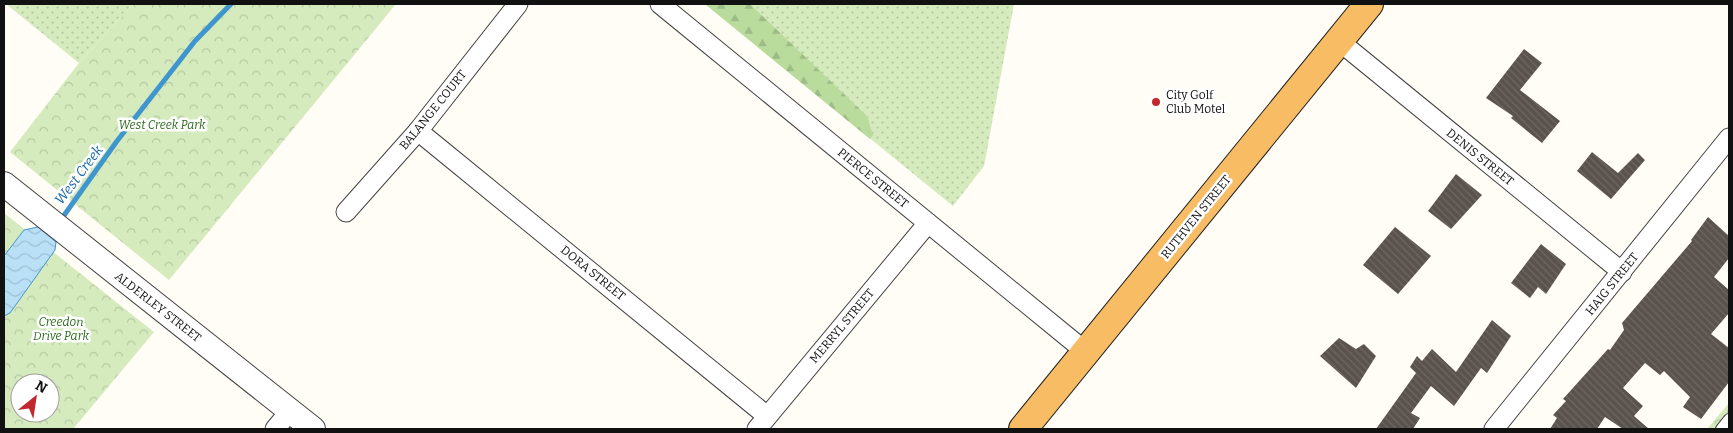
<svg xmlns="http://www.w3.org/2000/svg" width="1733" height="433" viewBox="0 0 1733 433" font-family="Bitter,serif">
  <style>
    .grass { fill: url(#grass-dots) }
    .forest { fill: url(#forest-firs) }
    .park { fill: url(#park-crowns); fill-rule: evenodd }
    .water { fill: url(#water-waves); stroke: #3f96cf }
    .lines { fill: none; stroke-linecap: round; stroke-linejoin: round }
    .stream { stroke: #3f96cf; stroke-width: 5 }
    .building { fill: url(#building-back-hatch) }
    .service-casing { stroke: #444; stroke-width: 12 }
    .minor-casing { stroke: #444; stroke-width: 21 }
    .tertiary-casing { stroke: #444; stroke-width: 26 }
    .trunk-casing { stroke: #222; stroke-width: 30 }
    .service { stroke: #fff; stroke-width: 10 }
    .minor { stroke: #fff; stroke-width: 19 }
    .tertiary { stroke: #fff; stroke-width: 24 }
    .trunk { stroke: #f7bc64; stroke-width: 28 }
    .poi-dot { fill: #c4262e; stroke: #fff; stroke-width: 2 }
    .labels { text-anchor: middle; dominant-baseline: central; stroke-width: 5; stroke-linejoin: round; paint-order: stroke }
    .poi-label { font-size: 12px; fill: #111; stroke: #fff; text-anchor: start }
    .street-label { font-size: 12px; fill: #111; stroke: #fff }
    .park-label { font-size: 12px; font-style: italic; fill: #2f6b1f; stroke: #fff }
    .water-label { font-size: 14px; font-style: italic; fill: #1768a6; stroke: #fff }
  </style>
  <defs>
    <pattern id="grass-dots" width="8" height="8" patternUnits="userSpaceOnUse" patternTransform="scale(1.25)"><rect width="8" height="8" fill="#d5ebbd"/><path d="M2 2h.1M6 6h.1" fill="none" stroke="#b6c8a1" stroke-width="1.8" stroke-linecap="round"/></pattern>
    <pattern id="forest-firs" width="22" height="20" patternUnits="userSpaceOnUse" patternTransform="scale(1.25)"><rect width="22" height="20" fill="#b9dc9c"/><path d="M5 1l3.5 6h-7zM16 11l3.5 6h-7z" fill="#9ebc85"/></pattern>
    <pattern id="park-crowns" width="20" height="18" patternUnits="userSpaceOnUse" patternTransform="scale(1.25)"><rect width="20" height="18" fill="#d5ebbd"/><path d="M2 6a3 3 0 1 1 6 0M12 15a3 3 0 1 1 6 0" fill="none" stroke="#b6c8a1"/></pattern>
    <pattern id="water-waves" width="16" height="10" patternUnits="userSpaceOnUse" patternTransform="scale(1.25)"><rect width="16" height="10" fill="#b9e0f7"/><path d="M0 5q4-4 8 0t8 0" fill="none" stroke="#9ebfd3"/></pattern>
    <pattern id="building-back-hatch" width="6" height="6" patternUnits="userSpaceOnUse" patternTransform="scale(1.25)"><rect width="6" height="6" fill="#5a524d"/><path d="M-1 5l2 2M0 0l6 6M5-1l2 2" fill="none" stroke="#6d6662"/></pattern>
  </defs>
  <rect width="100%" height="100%" fill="#fffdf5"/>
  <g class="grass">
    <polygon points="6,4 133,4 79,63"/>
    <polygon points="705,4 1014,4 984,166 953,206"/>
  </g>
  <polygon class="forest" points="705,4 750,4 867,116 873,135 870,139"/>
  <g class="park">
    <polygon points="133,4 396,4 169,280 10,152 79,63"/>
    <path d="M 4,213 L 154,332 L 73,429 L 4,429 ZM 20,383 L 50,383 L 50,413 L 20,413 Z"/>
    <polygon points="1729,403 1729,429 1707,429"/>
  </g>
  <polygon class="water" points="38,227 56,242 55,250 10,313 4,316 4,256 24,230"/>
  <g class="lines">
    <polyline class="stream" points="60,221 117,141 195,41 231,4"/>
  </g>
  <g class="building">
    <polygon points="1524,49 1542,63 1520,90 1560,121 1542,143 1511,118 1513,116 1486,98"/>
    <polygon points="1592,152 1618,173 1638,153 1645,160 1611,199 1577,171"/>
    <polygon points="1456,174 1482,195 1451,229 1428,211"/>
    <polygon points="1708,217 1729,236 1729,258 1714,277 1729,290 1729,313 1711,334 1729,348 1729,382 1701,419 1683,407 1690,397 1664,371 1660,375 1645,363 1623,388 1643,406 1634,416 1649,429 1623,429 1605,417 1597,429 1550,429 1557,418 1553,415 1566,401 1563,399 1608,349 1610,350 1624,330 1622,323 1692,241 1691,240"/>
    <polygon points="1395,227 1431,256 1398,294 1363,265"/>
    <polygon points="1541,244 1566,264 1546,294 1538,287 1530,298 1511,283"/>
    <polygon points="1492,320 1511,336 1487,373 1481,368 1454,406 1431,386 1411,413 1420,418 1413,429 1376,429 1416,373 1410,367 1417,356 1422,361 1432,349 1456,372"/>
    <polygon points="1339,338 1356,349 1364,344 1376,356 1356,388 1320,356"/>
  </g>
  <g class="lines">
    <g class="service-casing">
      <polyline id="service" points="1721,429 1729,419"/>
    </g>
    <g class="minor-casing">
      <g id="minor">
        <polyline points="660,4 1086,352"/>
        <polyline points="1339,41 1622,272"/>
        <polyline points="418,131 767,416"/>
        <polyline points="346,212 418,131 518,4"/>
        <polyline points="275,429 290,411"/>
        <polyline points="757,429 928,223"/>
        <polyline points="1494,429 1729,138"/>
      </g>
    </g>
    <g class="tertiary-casing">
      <polyline id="tertiary" points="4,184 313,429"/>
    </g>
    <g class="trunk-casing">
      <polyline id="trunk" points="1023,429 1369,4"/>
    </g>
    <use href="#service" class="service"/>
    <use href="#minor" class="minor"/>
    <use href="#tertiary" class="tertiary"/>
    <use href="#trunk" class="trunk"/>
  </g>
  <circle class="poi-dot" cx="1156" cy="102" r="5"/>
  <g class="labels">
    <g class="poi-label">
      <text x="1166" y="95">City Golf<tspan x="1166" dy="14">Club Motel</tspan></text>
    </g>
    <g class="street-label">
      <text transform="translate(433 110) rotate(-51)">BALANGE COURT</text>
      <text transform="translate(1480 157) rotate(39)">DENIS STREET</text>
      <text transform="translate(873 178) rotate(39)">PIERCE STREET</text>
      <text transform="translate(1196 217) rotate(-51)">RUTHVEN STREET</text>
      <text transform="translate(593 273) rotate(39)">DORA STREET</text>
      <text transform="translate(1612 284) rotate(-51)">HAIG STREET</text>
      <text transform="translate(158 307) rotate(38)">ALDERLEY STREET</text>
      <text transform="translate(842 326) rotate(-50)">MERRYL STREET</text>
    </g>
    <g class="park-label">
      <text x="162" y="125">West Creek Park</text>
      <text x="61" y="322">Creedon<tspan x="61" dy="14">Drive Park</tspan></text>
    </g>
    <g class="water-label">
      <text transform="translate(79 175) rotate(-53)">West Creek</text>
    </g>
  </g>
  <rect width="1733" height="433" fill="none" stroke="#111111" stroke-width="10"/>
  <g transform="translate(35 398) rotate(30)"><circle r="24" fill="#ffffff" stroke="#a0a0a0"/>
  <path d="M0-4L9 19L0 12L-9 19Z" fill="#c4262e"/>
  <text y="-8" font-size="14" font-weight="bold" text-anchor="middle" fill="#111111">N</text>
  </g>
</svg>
